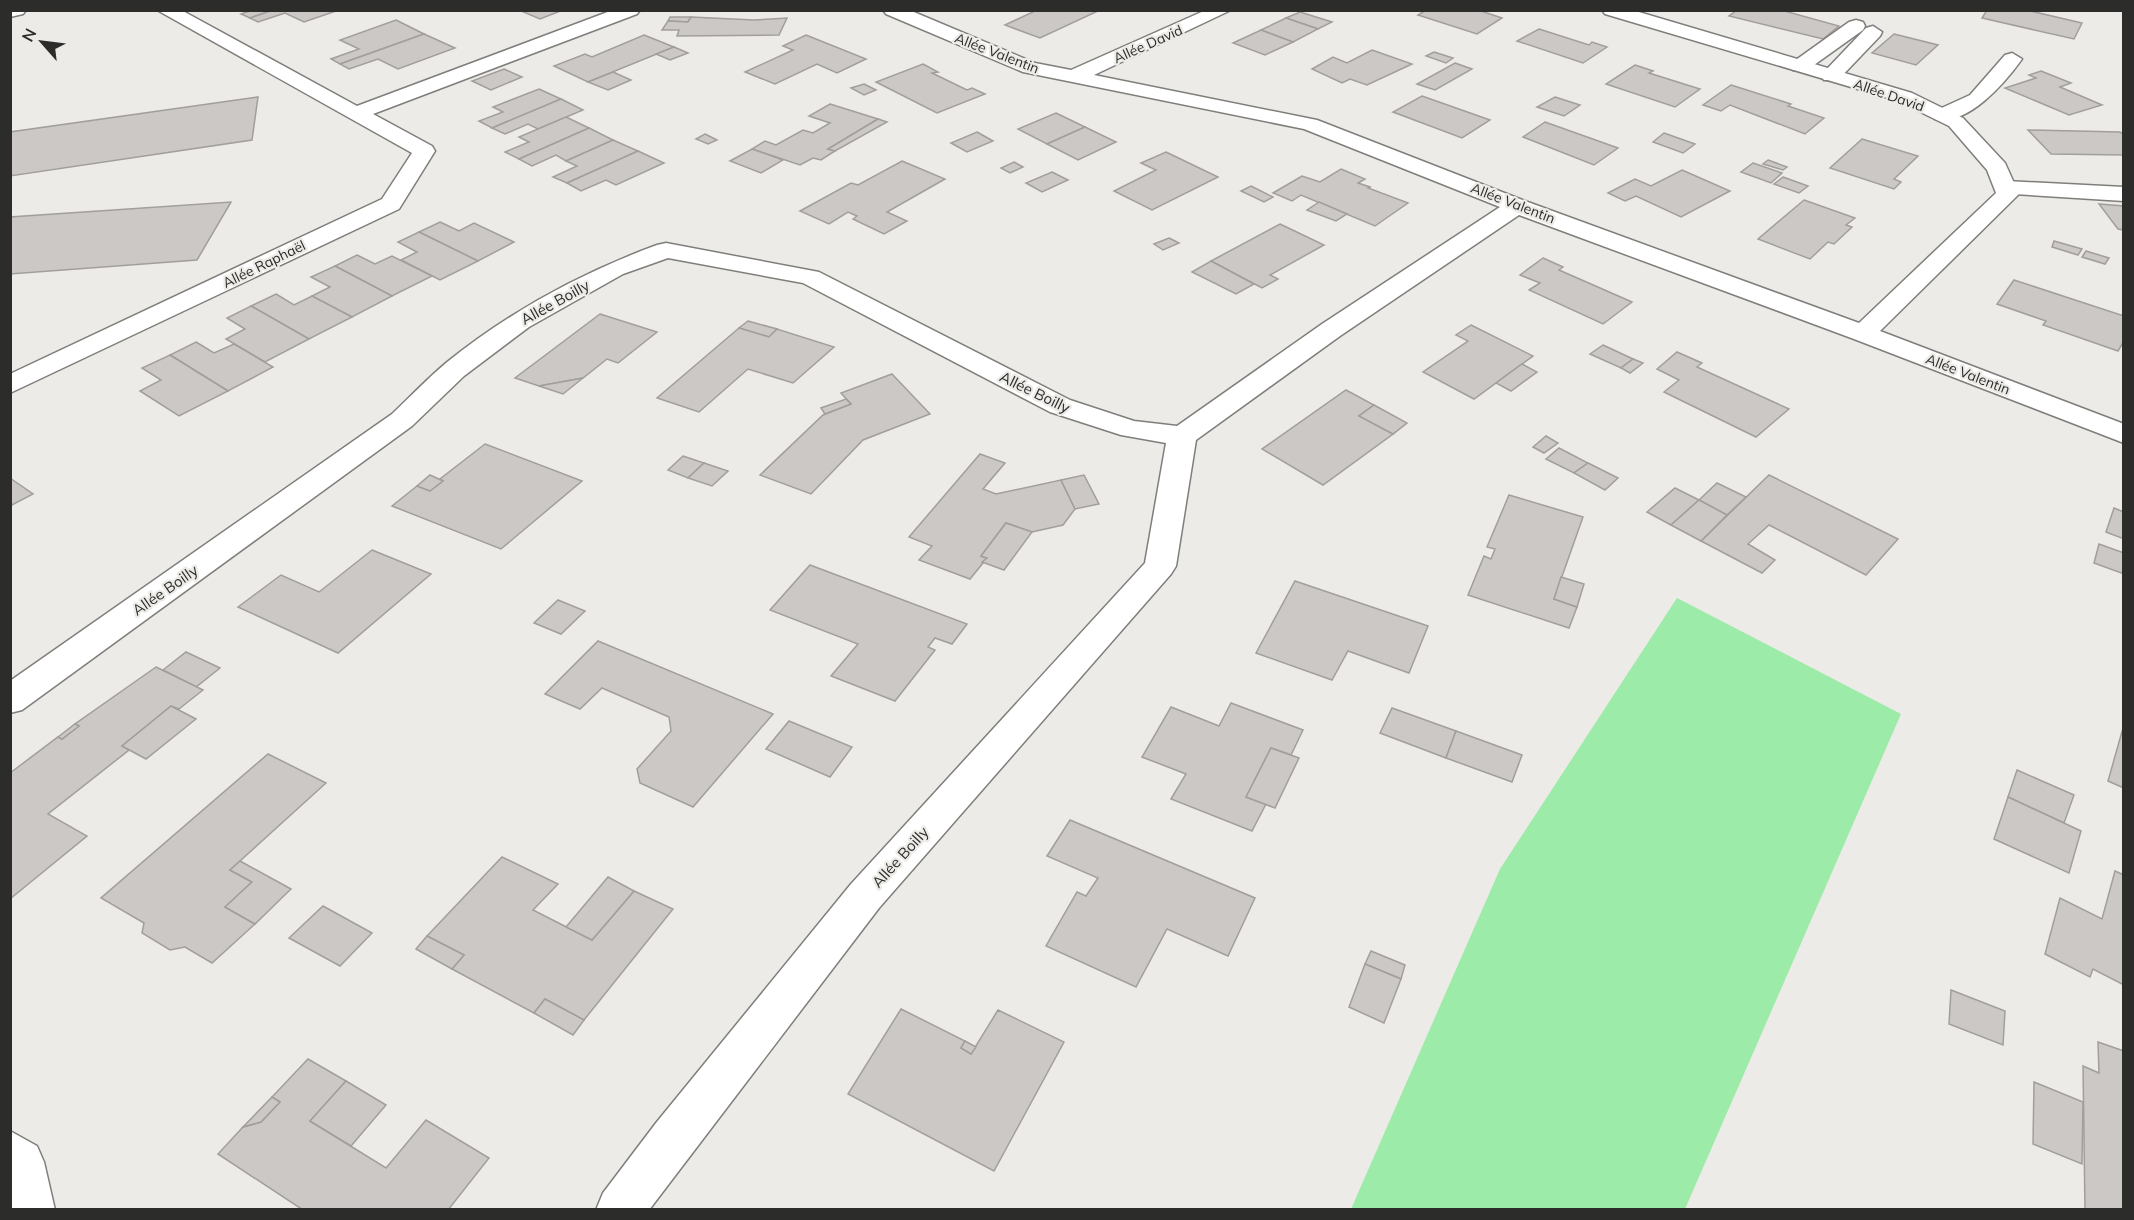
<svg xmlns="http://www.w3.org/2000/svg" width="2134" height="1220" viewBox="0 0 2134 1220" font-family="Mulish,sans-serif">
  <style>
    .green { fill: #9ceba8 }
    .building { fill: #ccc8c6; stroke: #a29e9c; stroke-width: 1.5 }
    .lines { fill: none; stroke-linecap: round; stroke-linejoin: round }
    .lane-casing { stroke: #7f7e7a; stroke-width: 3 }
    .street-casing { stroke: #7f7e7a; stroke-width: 3 }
    .lane { fill: #fff; fill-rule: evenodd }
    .street { fill: #fff; fill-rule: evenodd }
    .labels { text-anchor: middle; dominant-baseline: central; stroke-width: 4.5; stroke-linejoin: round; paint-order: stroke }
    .far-street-label { font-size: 14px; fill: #2c2c2a; stroke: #ecebe7 }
    .street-label { font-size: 15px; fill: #2c2c2a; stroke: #ecebe7 }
  </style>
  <rect width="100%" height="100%" fill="#ecebe7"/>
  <polygon class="green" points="1677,598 1901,714 1685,1209 1351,1209 1500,869"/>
  <g class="building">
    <polygon points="252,10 273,10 250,18 241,14"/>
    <polygon points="273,10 339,10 304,22 285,13 258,22 250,18"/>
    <polygon points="519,10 563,10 540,19"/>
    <polygon points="1037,10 1096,10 1098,11 1040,38 1005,25"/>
    <polygon points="1426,10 1478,10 1502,18 1477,34 1418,15"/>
    <polygon points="1737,10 1781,10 1839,26 1823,39 1729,16"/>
    <polygon points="1987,10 2026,10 2082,23 2074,39 1982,18"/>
    <polygon points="1300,12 1332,22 1318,29 1286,18"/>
    <polygon points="670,17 691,17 688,22 668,21"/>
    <polygon points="691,17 754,20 787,18 779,35 677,36 679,30 662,30 668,21 688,22"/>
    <polygon points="1286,18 1318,29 1293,42 1261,30"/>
    <polygon points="396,20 424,34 340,64 331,59 359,49 340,40"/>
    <polygon points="1539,29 1589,45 1592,42 1607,47 1583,63 1517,41"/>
    <polygon points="1261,30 1293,42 1265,55 1233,43"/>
    <polygon points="424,34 455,48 398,69 378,59 349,69 340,64"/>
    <polygon points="1894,34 1938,45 1916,65 1872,53"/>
    <polygon points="644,35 674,47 588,82 554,66 585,54 592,57"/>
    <polygon points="806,35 866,59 837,73 817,64 775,84 745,72 793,50 783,46"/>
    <polygon points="674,47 688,53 670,60 656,54"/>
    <polygon points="1372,50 1412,64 1367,85 1350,79 1342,83 1312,69 1333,57 1347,63"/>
    <polygon points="1434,52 1453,58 1446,63 1426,56"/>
    <polygon points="1455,63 1472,69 1435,90 1417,84"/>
    <polygon points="923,64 938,72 932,73 967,90 972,88 985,94 937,113 876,82"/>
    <polygon points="1635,65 1653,71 1649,73 1700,89 1675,107 1606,84"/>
    <polygon points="504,69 522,77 491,90 472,81"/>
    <polygon points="2041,71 2071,83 2060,87 2102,105 2069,115 2005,88 2036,78 2029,75"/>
    <polygon points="613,72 631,80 608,90 588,82"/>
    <polygon points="864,84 876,90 864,95 851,88"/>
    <polygon points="1731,85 1791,104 1788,106 1824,118 1805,134 1730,105 1721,111 1703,105"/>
    <polygon points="539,89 561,99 492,128 479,121 503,112 493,107"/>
    <polygon points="1422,96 1490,120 1462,138 1393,112"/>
    <polygon points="258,97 252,140 10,176 10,132"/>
    <polygon points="1555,97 1580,105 1564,116 1537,107"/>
    <polygon points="561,99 583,110 538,129 528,124 505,134 492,128"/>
    <polygon points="830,104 878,119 828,149 835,151 821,160 813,158 800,165 752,149 765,141 776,145 803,130 813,133 830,123 809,116"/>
    <polygon points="1056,113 1085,127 1047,144 1018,129"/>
    <polygon points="566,117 589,128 519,159 505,152 529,142 519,137"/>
    <polygon points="878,119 887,122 835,151 828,149"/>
    <polygon points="1545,122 1618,148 1594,165 1523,137"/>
    <polygon points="1085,127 1116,142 1078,160 1047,144"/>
    <polygon points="589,128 613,140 566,161 556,155 532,166 519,159"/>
    <polygon points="2028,130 2120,132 2124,135 2124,155 2051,154"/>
    <polygon points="977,132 993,141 967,152 951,143"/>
    <polygon points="1664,133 1695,144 1683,153 1653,142"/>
    <polygon points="705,134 717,140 708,144 696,139"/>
    <polygon points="1862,139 1918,156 1894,179 1901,182 1894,189 1830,168"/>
    <polygon points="613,140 638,151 567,183 553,177 577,166 566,161"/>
    <polygon points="752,149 783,160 761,173 730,161"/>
    <polygon points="638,151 664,163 616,185 606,180 581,191 567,183"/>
    <polygon points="1166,152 1218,177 1152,210 1114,191 1156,170 1141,163"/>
    <polygon points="1768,160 1787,167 1783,170 1763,164"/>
    <polygon points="902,161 945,179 887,212 907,221 884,234 853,219 857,216 848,212 829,224 800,211 851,183 858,185"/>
    <polygon points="1014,162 1023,167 1010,173 1001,168"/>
    <polygon points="1753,163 1782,173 1771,183 1741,172"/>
    <polygon points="1341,169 1365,179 1358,183 1370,187 1368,188 1408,203 1375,226 1301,195 1292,201 1273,193 1302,176 1320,182"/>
    <polygon points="1682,170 1730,191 1681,217 1636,196 1625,201 1608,193 1635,179 1651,186"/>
    <polygon points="1052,172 1068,180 1042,192 1026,183"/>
    <polygon points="1783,177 1808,186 1799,193 1774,184"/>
    <polygon points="1251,186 1273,197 1264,202 1241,191"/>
    <polygon points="1804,200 1855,218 1846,225 1852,227 1834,244 1828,242 1810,259 1758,239"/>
    <polygon points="231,202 197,260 10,274 10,217"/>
    <polygon points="1319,202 1347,214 1336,221 1307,210"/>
    <polygon points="2099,204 2124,206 2124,230 2118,229"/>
    <polygon points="440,222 459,231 474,223 514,242 478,261 419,232"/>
    <polygon points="1280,224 1324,245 1270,275 1278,279 1262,288 1211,261"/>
    <polygon points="419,232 478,261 440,280 401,260 417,252 398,242"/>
    <polygon points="1169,238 1179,243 1163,250 1154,244"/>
    <polygon points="2054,241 2082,249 2078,255 2052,247"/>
    <polygon points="2086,251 2109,258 2105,264 2082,257"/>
    <polygon points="357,255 375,264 392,256 432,276 392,296 335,266"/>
    <polygon points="1543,258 1563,267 1559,270 1632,302 1603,324 1529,290 1540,283 1520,275"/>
    <polygon points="1211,261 1254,284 1236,294 1192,272"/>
    <polygon points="335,266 392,296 352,317 312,296 330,287 311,277"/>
    <polygon points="2014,280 2124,316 2124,341 2118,351 2043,325 2046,321 1997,304"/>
    <polygon points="276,294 294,305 312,296 352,317 309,339 251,306"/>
    <polygon points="251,306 309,339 265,362 226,339 245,329 227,318"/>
    <polygon points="600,314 657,332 618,363 607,359 583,378 539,386 515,378"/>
    <polygon points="748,321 777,329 769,337 739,328"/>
    <polygon points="1471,325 1533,356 1474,399 1423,372 1468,341 1456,335"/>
    <polygon points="739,328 769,337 777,329 834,347 793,383 748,369 699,412 657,398"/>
    <polygon points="196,342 214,353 234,344 273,367 228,391 170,355"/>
    <polygon points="1603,345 1633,359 1621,368 1590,354"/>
    <polygon points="1677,352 1702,363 1697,367 1789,409 1756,437 1664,392 1679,380 1657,369"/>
    <polygon points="170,355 228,391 179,416 140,391 161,380 142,368"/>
    <polygon points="1633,359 1643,363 1630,373 1621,368"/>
    <polygon points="1522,364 1537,372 1511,391 1496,383"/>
    <polygon points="892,374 930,414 863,440 811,494 760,475 823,415 851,404 841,393"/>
    <polygon points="583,378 563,394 539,386"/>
    <polygon points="1346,390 1374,405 1359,416 1393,434 1323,485 1262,449"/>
    <polygon points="846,399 851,404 825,414 821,408"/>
    <polygon points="1374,405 1407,423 1393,434 1359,416"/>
    <polygon points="1546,436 1558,443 1544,453 1533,447"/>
    <polygon points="485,444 582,481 501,549 392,506 417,486 430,491 443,481 440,479"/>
    <polygon points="1559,448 1588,463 1574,473 1546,459"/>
    <polygon points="980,454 1005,463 983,489 996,494 1061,480 1075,509 1063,525 1032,532 1006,523 981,556 987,558 970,579 919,560 932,546 909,537"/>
    <polygon points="683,456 704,463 688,478 668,470"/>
    <polygon points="704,463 728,471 712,486 688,478"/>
    <polygon points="1588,463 1618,478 1605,490 1574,473"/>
    <polygon points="430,475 443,481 430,491 417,486"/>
    <polygon points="1084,475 1099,504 1075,509 1061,480"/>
    <polygon points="1769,475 1898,539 1866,575 1769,525 1748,544 1775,560 1762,573 1701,541"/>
    <polygon points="10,478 33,494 10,506"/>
    <polygon points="1717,483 1746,497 1727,515 1699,500"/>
    <polygon points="1675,488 1699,500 1671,525 1647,512"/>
    <polygon points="1509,495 1583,517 1554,599 1577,607 1569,628 1468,595 1484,556 1491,559 1495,549 1487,547"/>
    <polygon points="1699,500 1727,515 1701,541 1671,525"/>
    <polygon points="2114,508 2124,512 2124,539 2106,532"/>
    <polygon points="1006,523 1032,532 1004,570 982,562 987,558 981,556"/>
    <polygon points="2099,544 2124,553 2124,574 2094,563"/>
    <polygon points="372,550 431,574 338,653 238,607 281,575 319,592"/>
    <polygon points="810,565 967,624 952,644 935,638 928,647 935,650 895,701 831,676 858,644 770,610"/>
    <polygon points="1561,577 1584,584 1577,607 1554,599"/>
    <polygon points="1295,581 1428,626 1409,673 1348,651 1332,680 1256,653"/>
    <polygon points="558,600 585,611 561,634 534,623"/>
    <polygon points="598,641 773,714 693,807 640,783 637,769 671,731 669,717 602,688 580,709 545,694"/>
    <polygon points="186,652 220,668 196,687 163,670"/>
    <polygon points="156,667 203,690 179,709 171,706 122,746 129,750 48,814 87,836 10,899 10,773 58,737 62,739 79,726 75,724"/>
    <polygon points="1231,703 1303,730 1291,755 1271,748 1246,797 1266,804 1252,831 1171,799 1186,774 1142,757 1171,707 1219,726"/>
    <polygon points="171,706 196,719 146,759 122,746"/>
    <polygon points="1392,708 1456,731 1446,758 1380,733"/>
    <polygon points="789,721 852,747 830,777 766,749"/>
    <polygon points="75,724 79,726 62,739 58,737"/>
    <polygon points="2123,728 2124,728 2124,788 2108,781"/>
    <polygon points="1456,731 1522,755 1512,782 1446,758"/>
    <polygon points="1271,748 1299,758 1275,808 1246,797"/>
    <polygon points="268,754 326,783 230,870 252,882 225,907 255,924 212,963 185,947 170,950 142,933 144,923 101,898"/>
    <polygon points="2017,770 2074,795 2064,823 2008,797"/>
    <polygon points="2008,797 2081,831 2069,873 1994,839"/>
    <polygon points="1070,820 1255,898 1228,956 1167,929 1136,987 1046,946 1077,892 1086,896 1098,878 1047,856"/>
    <polygon points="502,857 558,884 533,910 592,940 634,891 673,909 584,1020 545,999 534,1013 452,969 464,955 427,936"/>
    <polygon points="240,861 291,889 255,924 225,907 252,882 230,870"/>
    <polygon points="2115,871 2124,875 2124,985 2093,969 2090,977 2045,954 2060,898 2102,919"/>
    <polygon points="608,877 634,891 592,940 566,927"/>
    <polygon points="323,906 372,933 340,966 289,938"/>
    <polygon points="427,936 464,955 452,969 416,949"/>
    <polygon points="1371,951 1405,965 1401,979 1365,964"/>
    <polygon points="1365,964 1401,979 1384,1023 1349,1007"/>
    <polygon points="1951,990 2005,1011 2003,1045 1949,1024"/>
    <polygon points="545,999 584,1020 573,1035 534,1013"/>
    <polygon points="901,1009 965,1041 961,1048 971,1054 998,1010 1064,1042 994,1171 848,1094"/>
    <polygon points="965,1041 976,1047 971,1054 961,1048"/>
    <polygon points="2098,1042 2124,1051 2124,1210 2085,1210 2083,1066 2099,1073"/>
    <polygon points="308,1059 346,1081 310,1121 386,1168 426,1120 489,1158 448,1210 303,1210 218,1154 243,1127 261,1122 280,1102 272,1097"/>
    <polygon points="346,1081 386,1105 351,1146 310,1121"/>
    <polygon points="2034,1082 2083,1102 2082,1164 2033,1144"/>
    <polygon points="272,1097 280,1102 261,1122 243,1127"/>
  </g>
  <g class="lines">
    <g class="lane-casing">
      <g id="lane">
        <polygon points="1856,20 1863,22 1865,26 1863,30 1807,70 1793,70 1790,66 1793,62 1849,22"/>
        <polygon points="1873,26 1882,32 1880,36 1838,80 1824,80 1821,76 1824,72 1866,28"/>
        <path d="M 2012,53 L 2022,59 C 2005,83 1967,127 1935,119 L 1932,115 L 1935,111 L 1970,95 L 2005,55 Z"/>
        <polygon points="2006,181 2124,187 2124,201 1998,193 1995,188 1998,183"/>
      </g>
    </g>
    <g class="street-casing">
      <g id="street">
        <polygon points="10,10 26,10 23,14 10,17"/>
        <polygon points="157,10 181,10 357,106 613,10 640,10 637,14 373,114 432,146 435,151 399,209 10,393 10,374 382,199 412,153"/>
        <path d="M 883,10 L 909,10 L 1035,63 L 1071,70 L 1206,10 L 1231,10 L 1094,75 L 1317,120 L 1525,201 L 1859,323 L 1996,193 L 1987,170 L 1949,126 L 1898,101 L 1605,14 L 1602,10 L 1632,10 L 1912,93 L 1963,118 L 2005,163 L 2019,194 L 1880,331 L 2124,424 L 2124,443 L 1854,339 L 1519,215 L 1340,336 L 1196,440 L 1176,566 L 1171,574 L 879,908 L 649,1210 L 596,1210 L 603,1193 L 656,1123 L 851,884 L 1145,563 L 1166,443 L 1121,435 L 1050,412 L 803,283 L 668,258 L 623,274 L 529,327 L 464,376 L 412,426 L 22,710 L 10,713 L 10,681 L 392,414 C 410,397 427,379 446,363 C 509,312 581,273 657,245 L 666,243 L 819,272 L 1070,400 L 1134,421 L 1177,426 L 1322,324 L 1500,207 L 1304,129 L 1023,72 L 886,14 Z"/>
        <polygon points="10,1131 37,1146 44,1162 55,1210 10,1210"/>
      </g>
    </g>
    <use href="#lane" class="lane"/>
    <use href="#street" class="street"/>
  </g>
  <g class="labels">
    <g class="far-street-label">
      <text transform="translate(1148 44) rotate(-24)">Allée David</text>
      <text transform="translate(997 53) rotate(21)">Allée Valentin</text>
      <text transform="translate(1889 95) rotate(19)">Allée David</text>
      <text transform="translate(1513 203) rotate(21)">Allée Valentin</text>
      <text transform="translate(264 264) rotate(-26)">Allée Raphaël</text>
      <text transform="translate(1968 374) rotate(21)">Allée Valentin</text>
    </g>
    <g class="street-label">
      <text transform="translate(555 302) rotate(-29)">Allée Boilly</text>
      <text transform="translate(1035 392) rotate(26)">Allée Boilly</text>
      <text transform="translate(165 590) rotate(-35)">Allée Boilly</text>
      <text transform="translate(900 857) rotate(-48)">Allée Boilly</text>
    </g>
  </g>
  <rect width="2134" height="1220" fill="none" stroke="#2c2c2a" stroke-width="24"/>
  <g transform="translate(42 42) rotate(298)" stroke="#ecebe7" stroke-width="4.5" paint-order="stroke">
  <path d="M0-4.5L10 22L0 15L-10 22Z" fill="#2c2c2a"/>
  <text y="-9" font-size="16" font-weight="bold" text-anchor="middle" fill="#2c2c2a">N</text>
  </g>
</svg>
